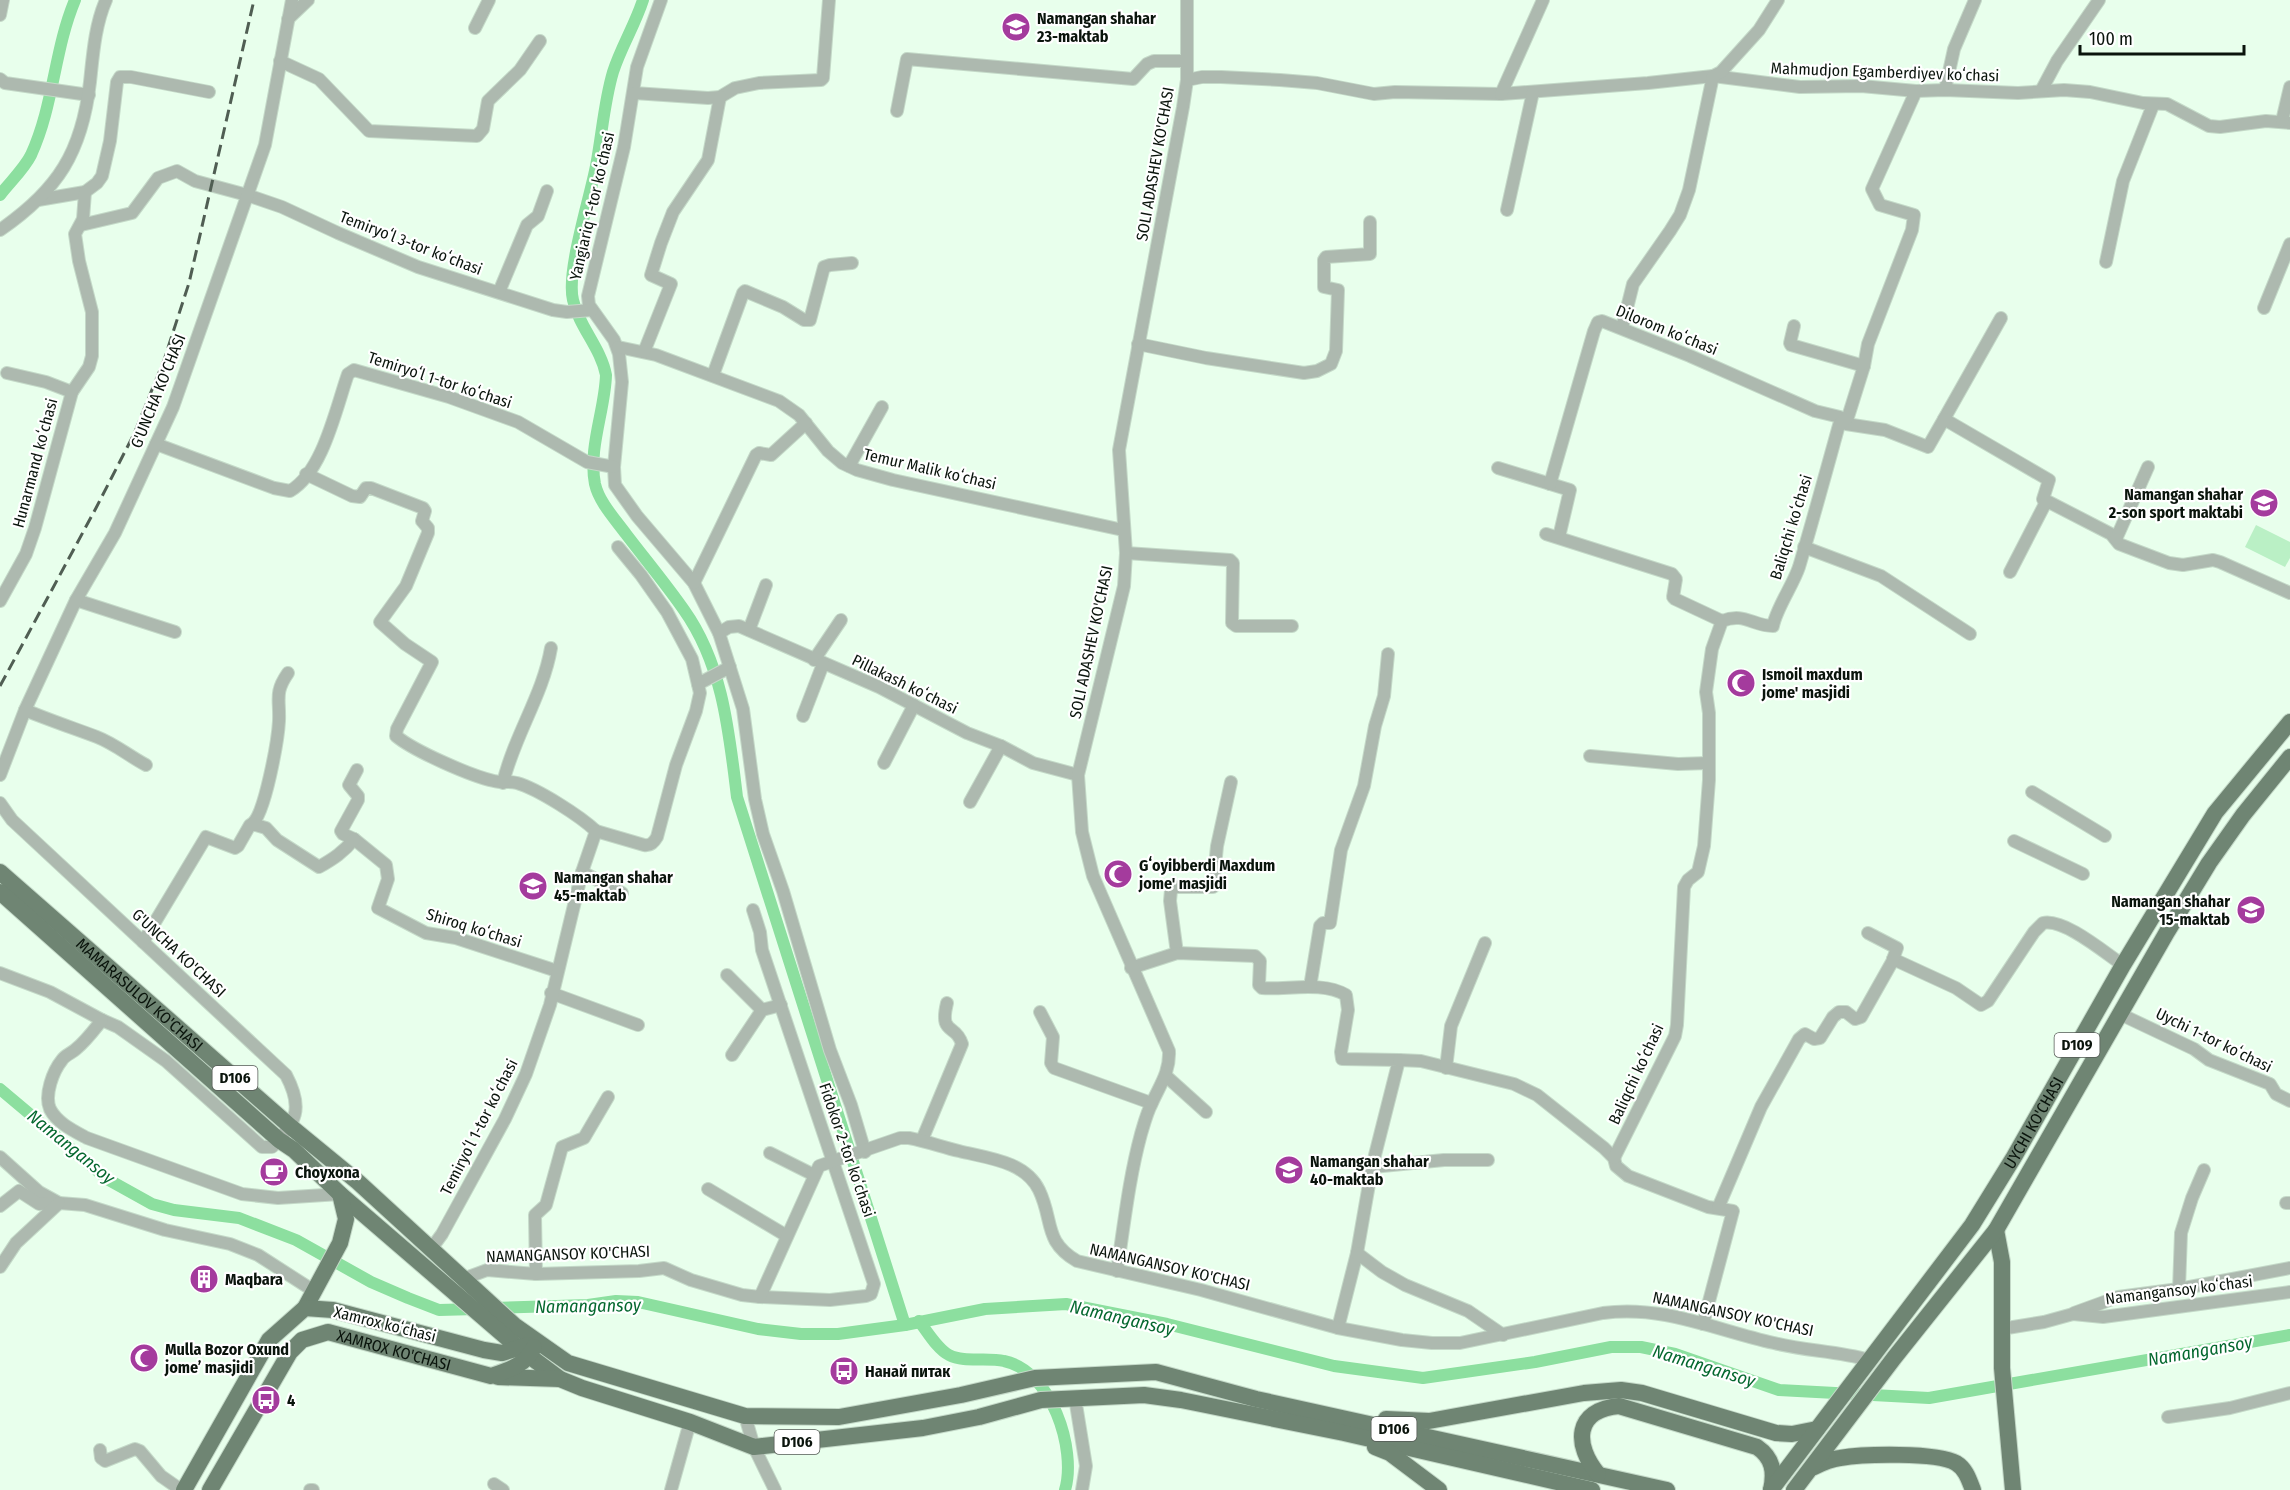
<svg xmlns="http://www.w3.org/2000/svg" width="2290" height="1490" viewBox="0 0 2290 1490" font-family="'Fira Sans Condensed',sans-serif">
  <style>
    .green { fill: #baf0c5 }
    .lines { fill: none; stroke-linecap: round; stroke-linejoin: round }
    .canal { stroke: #8cdf9f; stroke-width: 12 }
    .minor-casing { stroke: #c4d9c8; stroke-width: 14 }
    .major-casing { stroke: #c4d9c8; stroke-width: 18 }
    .minor { stroke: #adb9af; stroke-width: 12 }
    .major { stroke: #6f8573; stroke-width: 16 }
    .rail { stroke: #505e53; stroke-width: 3; stroke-dasharray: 12 6; stroke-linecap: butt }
    .labels { text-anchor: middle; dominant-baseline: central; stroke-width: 4.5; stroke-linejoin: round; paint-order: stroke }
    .shield { fill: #fff; stroke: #545a55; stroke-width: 1.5 }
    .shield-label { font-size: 15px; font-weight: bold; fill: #0a140c }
    .poi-label { font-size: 16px; font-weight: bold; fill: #0a140c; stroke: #fff; text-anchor: start }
    .street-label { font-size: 16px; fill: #0a140c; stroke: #fff }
    .water-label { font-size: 18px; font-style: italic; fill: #05682f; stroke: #fff }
  </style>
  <rect width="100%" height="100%" fill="#e8ffec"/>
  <polygon class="green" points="2256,525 2290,542 2290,558 2285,567 2245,547"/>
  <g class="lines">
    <g class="canal">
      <path d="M 643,0 C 635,25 621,47 613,72 C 604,102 602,135 596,166 C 590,198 566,272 573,300 C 579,327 601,348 606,375 C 605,410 588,448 595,484 C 599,502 615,519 626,534 C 645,559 666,584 684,610 C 723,665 729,732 737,797 L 905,1325"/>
      <path d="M 0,195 C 10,182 24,169 31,155 C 54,105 54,50 75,0"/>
      <polyline points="0,1089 107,1179 152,1204 174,1210 239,1218 296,1240 371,1282 408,1298 439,1310 476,1309"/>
      <polyline points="493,1308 588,1305 616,1301 638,1302 758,1329 801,1334 838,1334 905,1325 985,1309 1066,1304 1167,1324 1334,1366 1423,1378 1535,1362 1611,1347 1641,1347 1675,1354 1779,1390 1929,1398 2290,1335"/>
      <path d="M 919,1321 C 927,1331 937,1349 949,1355 C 964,1363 987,1357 1004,1361 C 1051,1370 1077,1449 1065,1490"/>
    </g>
    <g class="minor-casing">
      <g id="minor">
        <polyline points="661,0 637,67 624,147 588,296 589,305 614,340 619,354 622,382 614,467 615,485 637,516 694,583 719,633 743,709 755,799 763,834 783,891 830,1050 851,1105 865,1152"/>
        <polyline points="0,15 3,0"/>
        <polyline points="288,19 308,0"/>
        <polyline points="475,28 489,0"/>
        <polyline points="280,61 319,79 369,131 477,136 483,129 488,101 520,70 540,41"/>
        <polyline points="0,79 5,83 89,95"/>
        <polyline points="1187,80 1202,77 1221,77 1280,80 1317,83 1374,94 1395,92 1501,94 1648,83 1713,76 1800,87 1861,86 1916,91 1945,90 2018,93 2064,90 2090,92 2143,103 2167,104 2209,126 2220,127 2266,121 2290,123"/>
        <polyline points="1945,90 1954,49 1975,0"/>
        <polyline points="2041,91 2057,61 2099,0"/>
        <polyline points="634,93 708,98 720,97 735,88 759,83 821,80 823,78 829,0"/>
        <polyline points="1501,94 1543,0"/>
        <polyline points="897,111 907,59 1133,79 1147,64 1154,61 1186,61"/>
        <polyline points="2282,121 2290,87"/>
        <polyline points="38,200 85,192 97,183 102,176 110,141 117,82 120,77 131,77 209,92"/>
        <polyline points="1507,210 1533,92"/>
        <polyline points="81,225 132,213 158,178 177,171 195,181 247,195 282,207 338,233 418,267 553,310 567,312 592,310"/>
        <path d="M 0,230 C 58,190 82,152 90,82 C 93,54 95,25 106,0"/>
        <polyline points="2106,262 2123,181 2153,105"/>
        <polyline points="499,292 527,225 538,216 547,191"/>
        <polyline points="2264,308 2290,244"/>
        <polyline points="1794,326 1790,343 1791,345 1864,366"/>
        <polyline points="1622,328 1633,284 1670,231 1680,215 1689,190 1713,76 1721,72 1759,30 1778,0"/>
        <polyline points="1138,344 1206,358 1304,373 1317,371 1331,364 1336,351 1338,290 1324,287 1324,260 1326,257 1370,254 1370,222"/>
        <polyline points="618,347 656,355 779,401 799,415 828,451 842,463 857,470 893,480 1123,530"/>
        <polyline points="644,352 671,284 651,275 661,243 673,212 708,160 720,97"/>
        <polyline points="7,373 46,382 72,392"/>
        <polyline points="713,375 743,293 745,291 783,307 804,320 810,320 824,267 830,265 852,263"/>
        <polyline points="1944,419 2001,318"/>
        <path d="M 156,444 L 274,488 L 290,491 C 323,472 336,408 348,374 L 354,370 L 449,397 L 518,422 L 587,462 L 614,467"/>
        <polyline points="849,466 882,407"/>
        <polyline points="1498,468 1570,490 1559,537"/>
        <path d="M 306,474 L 352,496 L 360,497 L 366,488 L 371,488 L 423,508 L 425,511 L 422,521 L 428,528 L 428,533 L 406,586 L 380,622 L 405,644 L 432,662 L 397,729 L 396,736 C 414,751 471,776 494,781 C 501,783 509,781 517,783 C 538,789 580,816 596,831"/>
        <polyline points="1550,484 1594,331 1598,322 1602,321 1690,356 1815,411 1840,417 1846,424 1885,430 1928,447 1944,419 2049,480 2043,499 2111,534 2119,544 2169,563 2183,565 2213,560 2220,562 2290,593"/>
        <polyline points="1546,534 1672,574 1676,579 1673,597 1675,599 1722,621"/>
        <polyline points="2116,539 2148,467"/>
        <polyline points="1804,547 1881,576 1970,634"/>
        <polyline points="1126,553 1230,560 1233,563 1232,623 1236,626 1292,626"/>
        <polyline points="2010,572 2046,502"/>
        <polyline points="694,583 756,455 759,453 771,455 806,423"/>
        <polyline points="76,600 175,632"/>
        <polyline points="0,601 26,554 35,528 72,392 89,367 92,356 92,312 79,261 75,234 83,219 85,192"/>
        <polyline points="749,630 766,585"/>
        <polyline points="719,633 729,627 739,626 879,687 967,733 1001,746 1033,763 1078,775"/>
        <polyline points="814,660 841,620"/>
        <polyline points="698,684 730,667"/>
        <path d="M 25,710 C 49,720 73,728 97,737 C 115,744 129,756 146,765"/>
        <polyline points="803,716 823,664"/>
        <polyline points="1590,756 1678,764 1709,763"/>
        <polyline points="884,763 914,705"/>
        <polyline points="357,770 349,785 358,796 358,800 341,831 343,834 354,839 386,865 388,879 378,908 426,933 456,938 557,971"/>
        <polyline points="0,775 25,710 76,600 115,533 173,407 265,145 292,0"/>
        <path d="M 503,783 C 514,736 543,695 551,648"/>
        <polyline points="2032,792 2105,836"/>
        <polyline points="970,802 1001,746"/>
        <path d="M 0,803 L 12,820 L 286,1075 C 304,1109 296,1122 272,1147 L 262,1147 L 166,1061 L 118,1027 L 102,1020"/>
        <path d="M 252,824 C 265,814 278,740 279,721 C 280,699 274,693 288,673"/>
        <path d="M 596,831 L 644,845 C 651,846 654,842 657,837 L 676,765 L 696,711 L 700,693 L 692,659 L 667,612 L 641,575 L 618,547"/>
        <polyline points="2014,841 2083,874"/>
        <polyline points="582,872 622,893"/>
        <polyline points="753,910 760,932 762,950 874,1284 871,1294 866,1296 830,1300 760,1297"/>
        <path d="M 143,942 L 206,837 L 235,848 L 238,846 L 250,825 L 252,824 L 266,828 L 277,840 L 319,867 C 333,859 344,852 354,839"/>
        <polyline points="1177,953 1170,901 1171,890 1176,887 1213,887 1217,846 1231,782"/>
        <path d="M 1893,959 L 1956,988 L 1981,1005 L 1988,1001 L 2034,932 L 2043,923 C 2064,918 2105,953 2123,965"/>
        <path d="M 1131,968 L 1177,953 L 1255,956 L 1260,961 L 1259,985 L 1262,988 C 1287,990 1322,981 1346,995 L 1348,1010 L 1341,1052 L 1342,1059 L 1399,1060 L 1372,1167 L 1357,1253 L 1338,1328"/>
        <path d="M 0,973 L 50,992 L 102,1020 C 94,1030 86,1041 76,1049 C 72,1053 65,1055 62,1060 C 53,1071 44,1095 50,1109 C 57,1123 74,1131 87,1138 L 242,1194 L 278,1198 L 340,1194"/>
        <polyline points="727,975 762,1010"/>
        <polyline points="1310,987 1320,926 1323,923 1330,923 1341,850 1364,786 1375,726 1384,696 1388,654"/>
        <polyline points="551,993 638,1025"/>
        <polyline points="1040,1012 1053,1037 1051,1063 1054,1068 1151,1103"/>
        <polyline points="2120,1014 2194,1049 2209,1060 2270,1084 2276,1094 2290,1101"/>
        <polyline points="732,1055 762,1010 781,1005"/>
        <polyline points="1399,1060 1421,1061 1514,1084 1537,1095 1604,1148 1614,1158 1616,1166 1628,1176 1708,1207 1733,1211 1703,1324"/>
        <polyline points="1446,1068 1451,1026 1485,943"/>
        <polyline points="1166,1076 1206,1112"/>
        <path d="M 922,1140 L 962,1044 C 956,1023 939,1036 947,1003"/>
        <polyline points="770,1153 814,1175"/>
        <polyline points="0,1157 39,1192 59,1203 85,1205 165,1230 230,1244 258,1255 314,1291"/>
        <path d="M 1614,1158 L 1675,1036 L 1677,1025 L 1684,887 L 1688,880 L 1698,872 L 1704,846 L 1709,780 L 1709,713 L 1706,692 L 1712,649 L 1722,621 C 1744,612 1753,626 1773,626 C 1776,609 1793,585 1799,567 C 1813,520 1826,472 1839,425 L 1848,417 L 1864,366 L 1868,344 L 1912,230 L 1914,215 L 1880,205 L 1872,189 L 1916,91"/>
        <polyline points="1372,1167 1444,1160 1488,1160"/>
        <polyline points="708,1189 787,1236"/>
        <polyline points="2286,1203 2290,1203"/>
        <polyline points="0,1206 19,1191 39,1204 59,1203"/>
        <polyline points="1718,1208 1761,1107 1799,1039 1805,1034 1814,1039 1820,1038 1833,1017 1839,1012 1846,1012 1855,1019 1861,1017 1892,962 1897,948 1868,933"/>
        <polyline points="431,1249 442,1234 505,1119 526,1074 550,1005 582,872 596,831"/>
        <polyline points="1357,1253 1382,1272 1405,1285 1468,1311 1503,1335"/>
        <polyline points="0,1267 16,1243 59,1203"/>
        <path d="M 1117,1271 C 1124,1225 1129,1178 1141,1134 C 1144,1124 1147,1112 1152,1103 C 1160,1085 1170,1072 1169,1051 L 1093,876 L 1082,832 L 1078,775 L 1124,586 L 1126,553 L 1119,450 L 1183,107 L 1187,80 L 1187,0"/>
        <polyline points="536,1274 535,1215 546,1205 562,1147 584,1138 608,1097"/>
        <path d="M 463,1279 L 487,1270 L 536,1274 L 639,1271 L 664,1268 L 691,1280 L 742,1295 L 760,1297 L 819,1166 L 900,1138 L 909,1138 C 926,1141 942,1147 959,1151 C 987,1158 1025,1161 1039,1190 C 1054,1221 1043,1241 1077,1261 L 1201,1290 L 1338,1328 L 1402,1340 L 1432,1343 L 1460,1343 L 1603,1313 C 1665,1305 1715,1330 1774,1343 C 1805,1351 1838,1351 1869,1360"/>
        <polyline points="2179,1289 2181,1233 2192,1198 2204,1170"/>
        <polyline points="2074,1313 2118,1297 2179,1289 2290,1268"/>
        <polyline points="2001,1329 2044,1322 2073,1314 2103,1317 2290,1292"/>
        <polyline points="1075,1398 1086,1466 1082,1490"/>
        <polyline points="745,1416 754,1447 775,1490"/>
        <polyline points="2168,1417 2230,1408 2290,1393"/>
        <polyline points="100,1450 101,1458 105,1461 135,1449 140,1451 161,1476 181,1490"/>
        <polyline points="494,1484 503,1490"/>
        <polyline points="310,1490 313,1490"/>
        <polyline points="671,1490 690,1422"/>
      </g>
    </g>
    <g class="major-casing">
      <g id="major">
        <path id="s1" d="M 0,872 L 291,1127 L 358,1182 L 514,1325 L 568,1363 L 745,1416 L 839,1417 L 961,1395 L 1035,1378 L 1156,1372 L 1256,1399 L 1667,1490"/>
        <polyline points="0,892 279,1140 294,1150 340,1194 520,1349 560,1379 582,1388 690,1422 754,1447 923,1428 979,1417 1041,1400 1144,1395 1181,1400 1344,1433 1592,1490"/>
        <polyline points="1996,1230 2002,1262 2002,1368 2013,1490"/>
        <polyline points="305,1308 340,1243 346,1219 340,1194"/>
        <polyline points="498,1377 560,1379"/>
        <polyline points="1386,1419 1429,1421 1584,1393 1621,1390 1642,1393 1776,1433 1792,1434 1817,1429"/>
        <polyline points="1375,1447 1390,1453 1439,1490"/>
        <path d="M 1814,1467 C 1822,1463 1831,1459 1840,1458 C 1863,1454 1937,1452 1956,1463 C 1966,1469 1969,1480 1973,1490"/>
        <path d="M 1598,1474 C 1574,1445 1574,1410 1619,1406 L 1757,1447 C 1773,1458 1775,1472 1771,1490"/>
        <polyline points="184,1490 269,1340 305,1308 333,1310 484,1350 502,1353 528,1345"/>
        <path id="s2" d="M 210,1490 L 290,1352 L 302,1340 L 328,1332 L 491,1376 C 509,1370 526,1365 534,1347"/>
        <path id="s3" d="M 1771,1490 L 1972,1225 L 2014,1157 L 2123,965 L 2215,813 L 2290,722"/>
        <polyline points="1794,1490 1894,1358 1996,1230 2167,932 2209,863 2243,815 2290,757"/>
      </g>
    </g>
    <use href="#minor" class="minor"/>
    <use href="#major" class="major"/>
    <polyline class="rail" points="0,686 96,508 134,434 164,360 189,283 254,0"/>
  </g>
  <defs>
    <g id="school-disc" transform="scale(1.5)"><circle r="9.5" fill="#a43b9d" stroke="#fff"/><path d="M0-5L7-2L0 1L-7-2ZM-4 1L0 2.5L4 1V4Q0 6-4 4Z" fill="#fff"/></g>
    <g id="mosque-disc" transform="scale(1.5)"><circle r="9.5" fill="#a43b9d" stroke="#fff"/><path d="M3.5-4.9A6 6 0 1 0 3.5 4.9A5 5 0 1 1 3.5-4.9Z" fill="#fff"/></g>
    <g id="cafe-disc" transform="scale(1.5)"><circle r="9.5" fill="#a43b9d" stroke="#fff"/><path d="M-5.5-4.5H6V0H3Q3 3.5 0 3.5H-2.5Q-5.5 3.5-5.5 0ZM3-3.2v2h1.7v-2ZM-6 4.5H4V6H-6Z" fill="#fff"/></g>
    <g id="building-disc" transform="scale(1.5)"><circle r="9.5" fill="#a43b9d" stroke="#fff"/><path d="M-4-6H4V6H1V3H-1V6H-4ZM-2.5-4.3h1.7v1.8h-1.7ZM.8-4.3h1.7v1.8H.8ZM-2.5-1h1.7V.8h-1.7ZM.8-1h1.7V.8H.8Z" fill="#fff"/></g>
    <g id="bus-disc" transform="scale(1.5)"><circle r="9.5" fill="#a43b9d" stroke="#fff"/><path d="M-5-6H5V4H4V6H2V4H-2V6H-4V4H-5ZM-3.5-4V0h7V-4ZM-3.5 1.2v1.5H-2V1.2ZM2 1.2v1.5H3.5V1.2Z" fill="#fff"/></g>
  </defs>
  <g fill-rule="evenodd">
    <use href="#school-disc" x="1016" y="27"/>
    <use href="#school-disc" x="2264" y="503"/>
    <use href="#mosque-disc" x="1741" y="683"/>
    <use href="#mosque-disc" x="1118" y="874"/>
    <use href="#school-disc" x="533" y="886"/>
    <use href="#school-disc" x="2251" y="910"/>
    <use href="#school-disc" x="1289" y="1170"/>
    <use href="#cafe-disc" x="274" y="1172"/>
    <use href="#building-disc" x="204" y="1279"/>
    <use href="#mosque-disc" x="144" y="1358"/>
    <use href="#bus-disc" x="844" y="1371"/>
    <use href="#bus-disc" x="266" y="1400"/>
  </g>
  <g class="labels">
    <g class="shield">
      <rect x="2054.5" y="1033" width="45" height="24" rx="4.5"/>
      <rect x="212.5" y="1066" width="45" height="24" rx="4.5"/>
      <rect x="1371.5" y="1417" width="45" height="24" rx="4.5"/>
      <rect x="774.5" y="1430" width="45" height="24" rx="4.5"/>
    </g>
    <g class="shield-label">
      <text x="2077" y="1045">D109</text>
      <text x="235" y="1078">D106</text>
      <text x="1394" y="1429">D106</text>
      <text x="797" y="1442">D106</text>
    </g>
    <g class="poi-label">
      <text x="1037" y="18">Namangan shahar<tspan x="1037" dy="18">23-maktab</tspan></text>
      <text x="2243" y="494" text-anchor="end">Namangan shahar<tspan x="2243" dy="18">2-son sport maktabi</tspan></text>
      <text x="1762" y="674">Ismoil maxdum<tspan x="1762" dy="18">jome' masjidi</tspan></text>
      <text x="1139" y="865">Gʻoyibberdi Maxdum<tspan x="1139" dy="18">jome' masjidi</tspan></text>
      <text x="554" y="877">Namangan shahar<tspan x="554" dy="18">45-maktab</tspan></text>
      <text x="2230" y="901" text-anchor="end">Namangan shahar<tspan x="2230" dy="18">15-maktab</tspan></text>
      <text x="1310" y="1161">Namangan shahar<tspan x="1310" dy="18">40-maktab</tspan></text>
      <text x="295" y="1172">Choyxona</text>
      <text x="225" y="1279">Maqbara</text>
      <text x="165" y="1349">Mulla Bozor Oxund<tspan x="165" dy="18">jome’ masjidi</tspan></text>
      <text x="865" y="1371">Нанай питак</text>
      <text x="287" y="1400">4</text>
    </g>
    <g class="street-label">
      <text transform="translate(1885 72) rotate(2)">Mahmudjon Egamberdiyev koʻchasi</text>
      <text transform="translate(1155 164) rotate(-80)">SOLI ADASHEV KO'CHASI</text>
      <text transform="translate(592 206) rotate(-77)">Yangiariq 1-tor koʻchasi</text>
      <text transform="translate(411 243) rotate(21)">Temiryoʻl 3-tor koʻchasi</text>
      <text transform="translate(1667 330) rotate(22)">Dilorom koʻchasi</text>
      <text transform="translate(440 380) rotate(18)">Temiryoʻl 1-tor koʻchasi</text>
      <text transform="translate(158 391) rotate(-68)">G'UNCHA KO'CHASI</text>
      <text transform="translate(35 463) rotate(-75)">Hunarmand koʻchasi</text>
      <text transform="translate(930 469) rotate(13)">Temur Malik koʻchasi</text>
      <text transform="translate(1791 527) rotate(-73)">Baliqchi koʻchasi</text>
      <text transform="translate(1091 642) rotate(-78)">SOLI ADASHEV KO'CHASI</text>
      <text transform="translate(905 684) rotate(26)">Pillakash koʻchasi</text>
      <text transform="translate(474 928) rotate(17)">Shiroq koʻchasi</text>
      <text transform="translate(179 953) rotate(43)">G'UNCHA KO'CHASI</text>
      <text stroke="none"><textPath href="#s1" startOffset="186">MAMARASULOV KO'CHASI</textPath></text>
      <text transform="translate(2214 1040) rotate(26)">Uychi 1-tor koʻchasi</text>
      <text transform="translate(1636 1074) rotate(-65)">Baliqchi koʻchasi</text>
      <text stroke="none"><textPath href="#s3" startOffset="452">UYCHI KO'CHASI</textPath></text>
      <text transform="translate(479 1127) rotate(-63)">Temiryoʻl 1-tor koʻchasi</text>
      <text transform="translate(847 1150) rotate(71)">Fidokor 2-tor koʻchasi</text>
      <text transform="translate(568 1254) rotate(-2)">NAMANGANSOY KO'CHASI</text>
      <text transform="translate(1170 1267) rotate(13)">NAMANGANSOY KO'CHASI</text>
      <text transform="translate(2179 1290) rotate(-7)">Namangansoy koʻchasi</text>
      <text transform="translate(1733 1314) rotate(12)">NAMANGANSOY KO'CHASI</text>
      <text transform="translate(385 1324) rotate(14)">Xamrox koʻchasi</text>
      <text stroke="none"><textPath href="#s2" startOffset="272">XAMROX KO'CHASI</textPath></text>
    </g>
    <g class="water-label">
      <text transform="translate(71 1147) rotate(39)">Namangansoy</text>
      <text transform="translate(588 1306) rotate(-1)">Namangansoy</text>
      <text transform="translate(1122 1318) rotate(13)">Namangansoy</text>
      <text transform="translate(2200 1351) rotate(-10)">Namangansoy</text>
      <text transform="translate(1704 1366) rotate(17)">Namangansoy</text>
    </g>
  </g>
  <path d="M2080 45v9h164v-9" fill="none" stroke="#0a140c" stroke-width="3"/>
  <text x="2089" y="45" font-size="18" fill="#0a140c" stroke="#ffffff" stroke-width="4.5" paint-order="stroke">100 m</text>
</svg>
